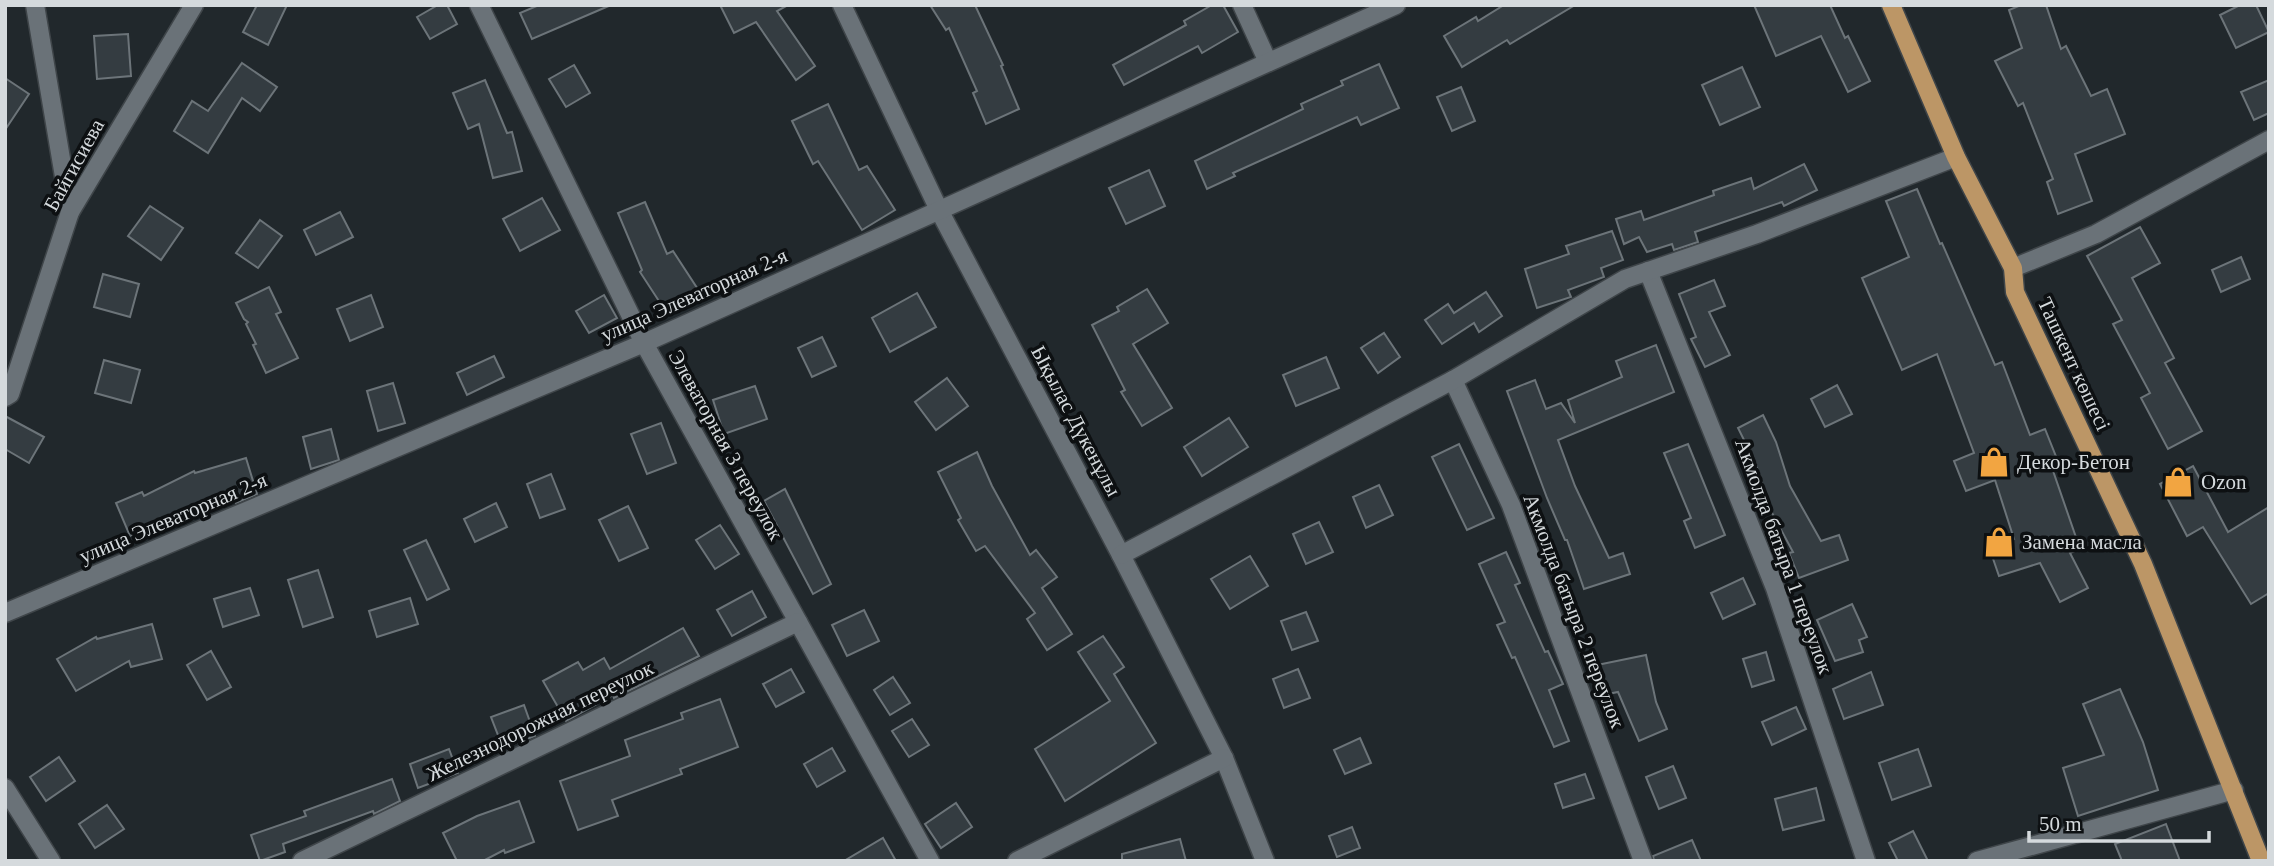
<svg xmlns="http://www.w3.org/2000/svg" width="2274" height="866" viewBox="0 0 2274 866" font-family="'Times New Roman',serif">
  <style>
    .building { fill: #343c41; stroke: #6c7479; stroke-width: 2 }
    .lines { fill: none; stroke-linecap: round; stroke-linejoin: round }
    .minor-casing { stroke: #3f4549; stroke-width: 21 }
    .major-casing { stroke: #3f4549; stroke-width: 21 }
    .minor { stroke: #6a7278; stroke-width: 18 }
    .major { stroke: #bc9666; stroke-width: 18 }
    .labels { text-anchor: middle; dominant-baseline: central; stroke-width: 7; stroke-linejoin: round; paint-order: stroke }
    .street-label { font-size: 21px; fill: #d5dadd; stroke: #0d1012 }
    .poi-label { font-size: 21px; fill: #d5dadd; stroke: #0d1012; text-anchor: start }
  </style>
  <rect width="100%" height="100%" fill="#21282c"/>
  <g class="building">
    <polygon points="257,5 287,5 268,45 243,32"/>
    <polygon points="438,5 447,5 457,24 430,39 417,17"/>
    <polygon points="539,5 611,5 532,39 520,13"/>
    <polygon points="720,5 788,5 777,11 815,66 796,80 756,22 734,33"/>
    <polygon points="930,5 975,5 1003,65 1001,66 1019,109 986,124 973,93 977,91 949,28 946,30"/>
    <polygon points="1212,5 1223,5 1238,32 1202,53 1198,46 1124,85 1113,65 1186,25 1184,21"/>
    <polygon points="1504,5 1575,5 1510,44 1507,40 1462,67 1444,36 1476,17 1478,21"/>
    <polygon points="1754,5 1830,5 1845,38 1848,36 1870,81 1848,92 1821,36 1776,56"/>
    <polygon points="2021,5 2046,5 2061,49 2066,46 2091,96 2107,89 2125,134 2075,154 2092,201 2058,214 2047,182 2053,179 2023,103 2018,106 1995,61 2022,48 2009,10"/>
    <polygon points="2240,5 2256,5 2269,32 2236,48 2220,15"/>
    <polygon points="128,34 131,76 97,79 94,36"/>
    <polygon points="242,63 277,87 260,111 242,98 208,153 174,131 192,101 208,111"/>
    <polygon points="1379,64 1399,108 1361,125 1357,117 1233,173 1235,176 1207,189 1195,161 1303,109 1301,104 1343,85 1341,81"/>
    <polygon points="574,65 590,93 566,107 549,79"/>
    <polygon points="1742,67 1760,107 1720,125 1702,85"/>
    <polygon points="5,78 29,94 5,130"/>
    <polygon points="485,80 507,133 512,132 522,171 493,178 479,124 468,129 453,93"/>
    <polygon points="2269,80 2269,113 2254,120 2241,92"/>
    <polygon points="1461,87 1475,121 1452,131 1437,97"/>
    <polygon points="828,104 859,170 867,166 895,210 862,230 818,161 813,164 792,121"/>
    <polygon points="1804,164 1817,190 1784,206 1782,202 1695,232 1698,242 1674,250 1672,244 1647,252 1639,237 1624,244 1616,219 1641,211 1644,220 1714,195 1713,191 1751,178 1754,189"/>
    <polygon points="1149,170 1165,206 1126,224 1109,188"/>
    <polygon points="1917,189 1940,244 1942,243 1995,365 2002,362 2030,435 2045,429 2057,459 2050,462 2080,549 2070,553 2088,588 2060,602 2040,563 1999,576 1989,547 2014,539 1995,480 1966,491 1954,461 1974,453 1937,354 1902,370 1862,278 1909,257 1886,201"/>
    <polygon points="542,198 560,230 520,251 503,219"/>
    <polygon points="645,202 667,254 673,251 701,294 668,315 640,272 642,270 618,213"/>
    <polygon points="150,206 183,228 161,260 128,236"/>
    <polygon points="340,212 353,237 316,255 304,230"/>
    <polygon points="260,220 282,236 258,268 236,253"/>
    <polygon points="2140,227 2160,263 2132,278 2174,358 2165,363 2202,431 2168,449 2141,398 2150,393 2113,324 2122,320 2087,256"/>
    <polygon points="1612,231 1623,260 1601,268 1604,277 1568,290 1571,297 1537,308 1525,269 1569,254 1566,246"/>
    <polygon points="2241,257 2250,279 2221,292 2212,270"/>
    <polygon points="103,274 139,284 130,317 94,307"/>
    <polygon points="1714,280 1725,306 1709,312 1730,355 1705,367 1691,339 1696,337 1679,294"/>
    <polygon points="269,287 281,312 276,314 298,358 266,373 253,345 256,344 246,324 248,322 244,319 236,303"/>
    <polygon points="1147,289 1168,323 1133,344 1172,408 1142,426 1121,392 1125,390 1092,325 1119,311 1117,307"/>
    <polygon points="1486,292 1502,316 1479,332 1474,323 1442,344 1425,320 1448,304 1454,313"/>
    <polygon points="917,293 936,327 890,352 872,318"/>
    <polygon points="371,295 383,327 350,341 337,309"/>
    <polygon points="604,295 617,318 589,333 576,311"/>
    <polygon points="1384,333 1400,357 1378,373 1361,348"/>
    <polygon points="822,337 836,366 812,377 798,348"/>
    <polygon points="1656,345 1674,392 1558,440 1575,486 1609,558 1623,553 1630,574 1584,589 1567,540 1565,540 1547,498 1507,391 1535,380 1546,409 1561,403 1575,423 1568,400 1622,377 1616,361"/>
    <polygon points="494,356 504,377 467,395 457,373"/>
    <polygon points="1326,357 1339,388 1296,406 1283,375"/>
    <polygon points="104,360 140,370 131,403 95,393"/>
    <polygon points="947,378 968,406 936,430 915,402"/>
    <polygon points="393,383 405,423 378,431 367,391"/>
    <polygon points="1837,385 1852,414 1825,427 1811,399"/>
    <polygon points="755,386 767,419 724,434 713,400"/>
    <polygon points="1763,415 1776,442 1790,486 1821,541 1839,535 1848,560 1799,578 1789,553 1793,552 1771,511 1755,462 1738,428"/>
    <polygon points="5,416 44,437 29,463 5,449"/>
    <polygon points="1229,418 1248,447 1202,476 1184,447"/>
    <polygon points="661,423 676,463 647,474 631,434"/>
    <polygon points="331,429 339,460 311,469 303,437"/>
    <polygon points="1459,444 1494,518 1467,530 1432,457"/>
    <polygon points="1688,444 1725,535 1695,548 1684,521 1691,518 1664,453"/>
    <polygon points="977,452 992,486 1030,555 1036,550 1057,577 1042,588 1072,634 1047,650 1027,619 1035,613 985,546 976,551 958,520 961,518 938,472"/>
    <polygon points="246,458 257,494 236,503 231,489 130,536 116,503 142,492 144,496 194,471 195,473"/>
    <polygon points="2193,466 2228,532 2269,507 2269,593 2251,604 2203,527 2187,536 2160,484"/>
    <polygon points="551,474 565,509 540,518 527,484"/>
    <polygon points="1379,485 1393,515 1366,528 1353,497"/>
    <polygon points="785,489 831,584 813,594 764,501"/>
    <polygon points="496,503 507,527 475,542 464,519"/>
    <polygon points="628,506 648,548 619,561 599,520"/>
    <polygon points="1319,522 1333,552 1306,564 1293,534"/>
    <polygon points="720,525 739,554 715,569 696,540"/>
    <polygon points="426,540 449,589 427,600 404,550"/>
    <polygon points="1506,552 1520,583 1515,585 1545,652 1548,651 1563,684 1549,690 1569,741 1554,747 1515,657 1512,658 1497,625 1505,622 1479,564"/>
    <polygon points="1250,556 1268,586 1230,609 1211,579"/>
    <polygon points="318,570 333,617 303,627 288,580"/>
    <polygon points="1743,578 1755,604 1723,619 1711,593"/>
    <polygon points="250,588 259,615 223,627 214,599"/>
    <polygon points="752,591 766,617 732,636 717,610"/>
    <polygon points="410,598 418,624 377,637 369,611"/>
    <polygon points="1852,604 1867,637 1859,640 1863,652 1835,661 1817,620"/>
    <polygon points="864,610 879,641 847,656 832,625"/>
    <polygon points="1306,612 1318,641 1292,650 1281,621"/>
    <polygon points="152,624 162,659 131,667 129,661 76,691 57,659 96,637 97,639"/>
    <polygon points="683,628 699,656 614,698 613,695 566,721 543,681 578,662 583,670 604,658 610,669"/>
    <polygon points="1103,636 1124,667 1114,674 1156,743 1065,801 1035,749 1110,701 1078,652"/>
    <polygon points="211,651 231,687 207,700 187,665"/>
    <polygon points="1766,652 1774,680 1752,687 1743,659"/>
    <polygon points="1646,655 1656,702 1667,729 1639,741 1618,692 1603,695 1597,665"/>
    <polygon points="791,669 804,692 776,707 763,684"/>
    <polygon points="1298,669 1310,698 1284,708 1273,679"/>
    <polygon points="1871,672 1883,705 1844,719 1833,689"/>
    <polygon points="893,677 910,703 890,715 874,690"/>
    <polygon points="2120,689 2143,742 2158,790 2078,816 2063,768 2104,755 2083,704"/>
    <polygon points="720,699 738,747 680,769 682,774 612,800 618,816 578,830 560,781 630,756 625,740 683,719 681,713"/>
    <polygon points="524,705 535,736 503,748 491,717"/>
    <polygon points="1796,707 1806,729 1772,745 1762,722"/>
    <polygon points="912,719 929,745 909,757 892,731"/>
    <polygon points="1360,738 1371,763 1345,774 1334,750"/>
    <polygon points="832,748 845,771 817,787 804,764"/>
    <polygon points="449,749 458,773 418,788 410,764"/>
    <polygon points="1918,749 1931,786 1892,800 1879,763"/>
    <polygon points="59,757 75,781 46,801 30,777"/>
    <polygon points="1673,766 1686,798 1659,809 1646,777"/>
    <polygon points="1585,774 1594,798 1563,808 1555,784"/>
    <polygon points="392,779 400,801 374,814 373,811 283,844 285,852 260,861 251,835 306,816 304,811"/>
    <polygon points="1816,788 1824,820 1783,830 1775,799"/>
    <polygon points="519,801 534,842 505,853 504,850 483,861 457,861 443,833 477,816"/>
    <polygon points="956,803 972,827 941,848 925,824"/>
    <polygon points="107,805 124,829 95,848 79,824"/>
    <polygon points="2166,824 2180,861 2122,861 2115,844"/>
    <polygon points="1352,827 1360,848 1337,857 1329,836"/>
    <polygon points="1913,831 1928,861 1898,861 1889,843"/>
    <polygon points="883,838 896,861 844,861"/>
    <polygon points="1180,839 1186,861 1122,861 1122,854"/>
    <polygon points="1692,840 1701,861 1654,861 1653,856"/>
  </g>
  <g class="lines">
    <g class="minor-casing">
      <g id="minor">
        <polyline points="35,5 70,212"/>
        <polyline points="479,5 644,343 930,861"/>
        <polyline points="842,5 939,210 1121,555 1224,758 1265,861"/>
        <polyline points="1242,5 1268,62"/>
        <polyline points="2013,268 2096,234 2269,140"/>
        <polyline points="1648,271 1775,588 1866,861"/>
        <polyline points="1453,380 1511,505 1643,861"/>
        <polyline points="5,397 10,394 70,212 194,5"/>
        <polyline points="1121,555 1453,380 1625,279 1757,234 1956,157"/>
        <polyline points="5,613 644,343 1396,5"/>
        <polyline points="5,788 51,861"/>
        <polyline points="302,861 798,622"/>
        <polyline points="1017,861 1224,758"/>
        <polyline points="1977,861 2234,790"/>
      </g>
    </g>
    <g class="major-casing">
      <polyline id="major" points="1891,5 1956,157 2013,268 2015,292 2143,564 2261,861"/>
    </g>
    <use href="#minor" class="minor"/>
    <use href="#major" class="major"/>
  </g>
  <defs>
    <g id="shop-bare" transform="scale(2.415)"><path d="M-5-2.5h2.3a2.7 3.5 0 0 1 5.4 0H5L5.5 6h-11ZM-1.5-2.5h3a1.5 2.3 0 0 0-3 0Z" fill="#f2a541" stroke="#0d1012" stroke-width="2.5" paint-order="stroke"/></g>
  </defs>
  <g fill-rule="evenodd">
    <use href="#shop-bare" x="1994" y="462"/>
    <use href="#shop-bare" x="2178" y="482"/>
    <use href="#shop-bare" x="1999" y="542"/>
  </g>
  <g class="labels">
    <g class="street-label">
      <text transform="translate(74 165) rotate(-61)">Байгисиева</text>
      <text transform="translate(694 295) rotate(-24)">улица Элеваторная 2-я</text>
      <text transform="translate(2074 364) rotate(65)">Ташкент көшесі</text>
      <text transform="translate(1076 421) rotate(62)">Ықылас Дүкенұлы</text>
      <text transform="translate(726 445) rotate(61)">Элеваторная 3 переулок</text>
      <text transform="translate(173 518) rotate(-23)">улица Элеваторная 2-я</text>
      <text transform="translate(1784 556) rotate(70)">Акмолда батыра 1 переулок</text>
      <text transform="translate(1574 611) rotate(69)">Акмолда батыра 2 переулок</text>
      <text transform="translate(540 721) rotate(-26)">Железнодорожная переулок</text>
    </g>
    <g class="poi-label">
      <text x="2017" y="462">Декор-Бетон</text>
      <text x="2201" y="482">Ozon</text>
      <text x="2022" y="542">Замена масла</text>
    </g>
  </g>
  <rect width="2274" height="866" fill="none" stroke="#d5dadd" stroke-width="14"/>
  <path d="M2029 831v10h180v-10" fill="none" stroke="#d5dadd" stroke-width="3.5"/>
  <text x="2039" y="831" font-size="21" fill="#d5dadd" stroke="#0d1012" stroke-width="5" paint-order="stroke">50 m</text>
</svg>
